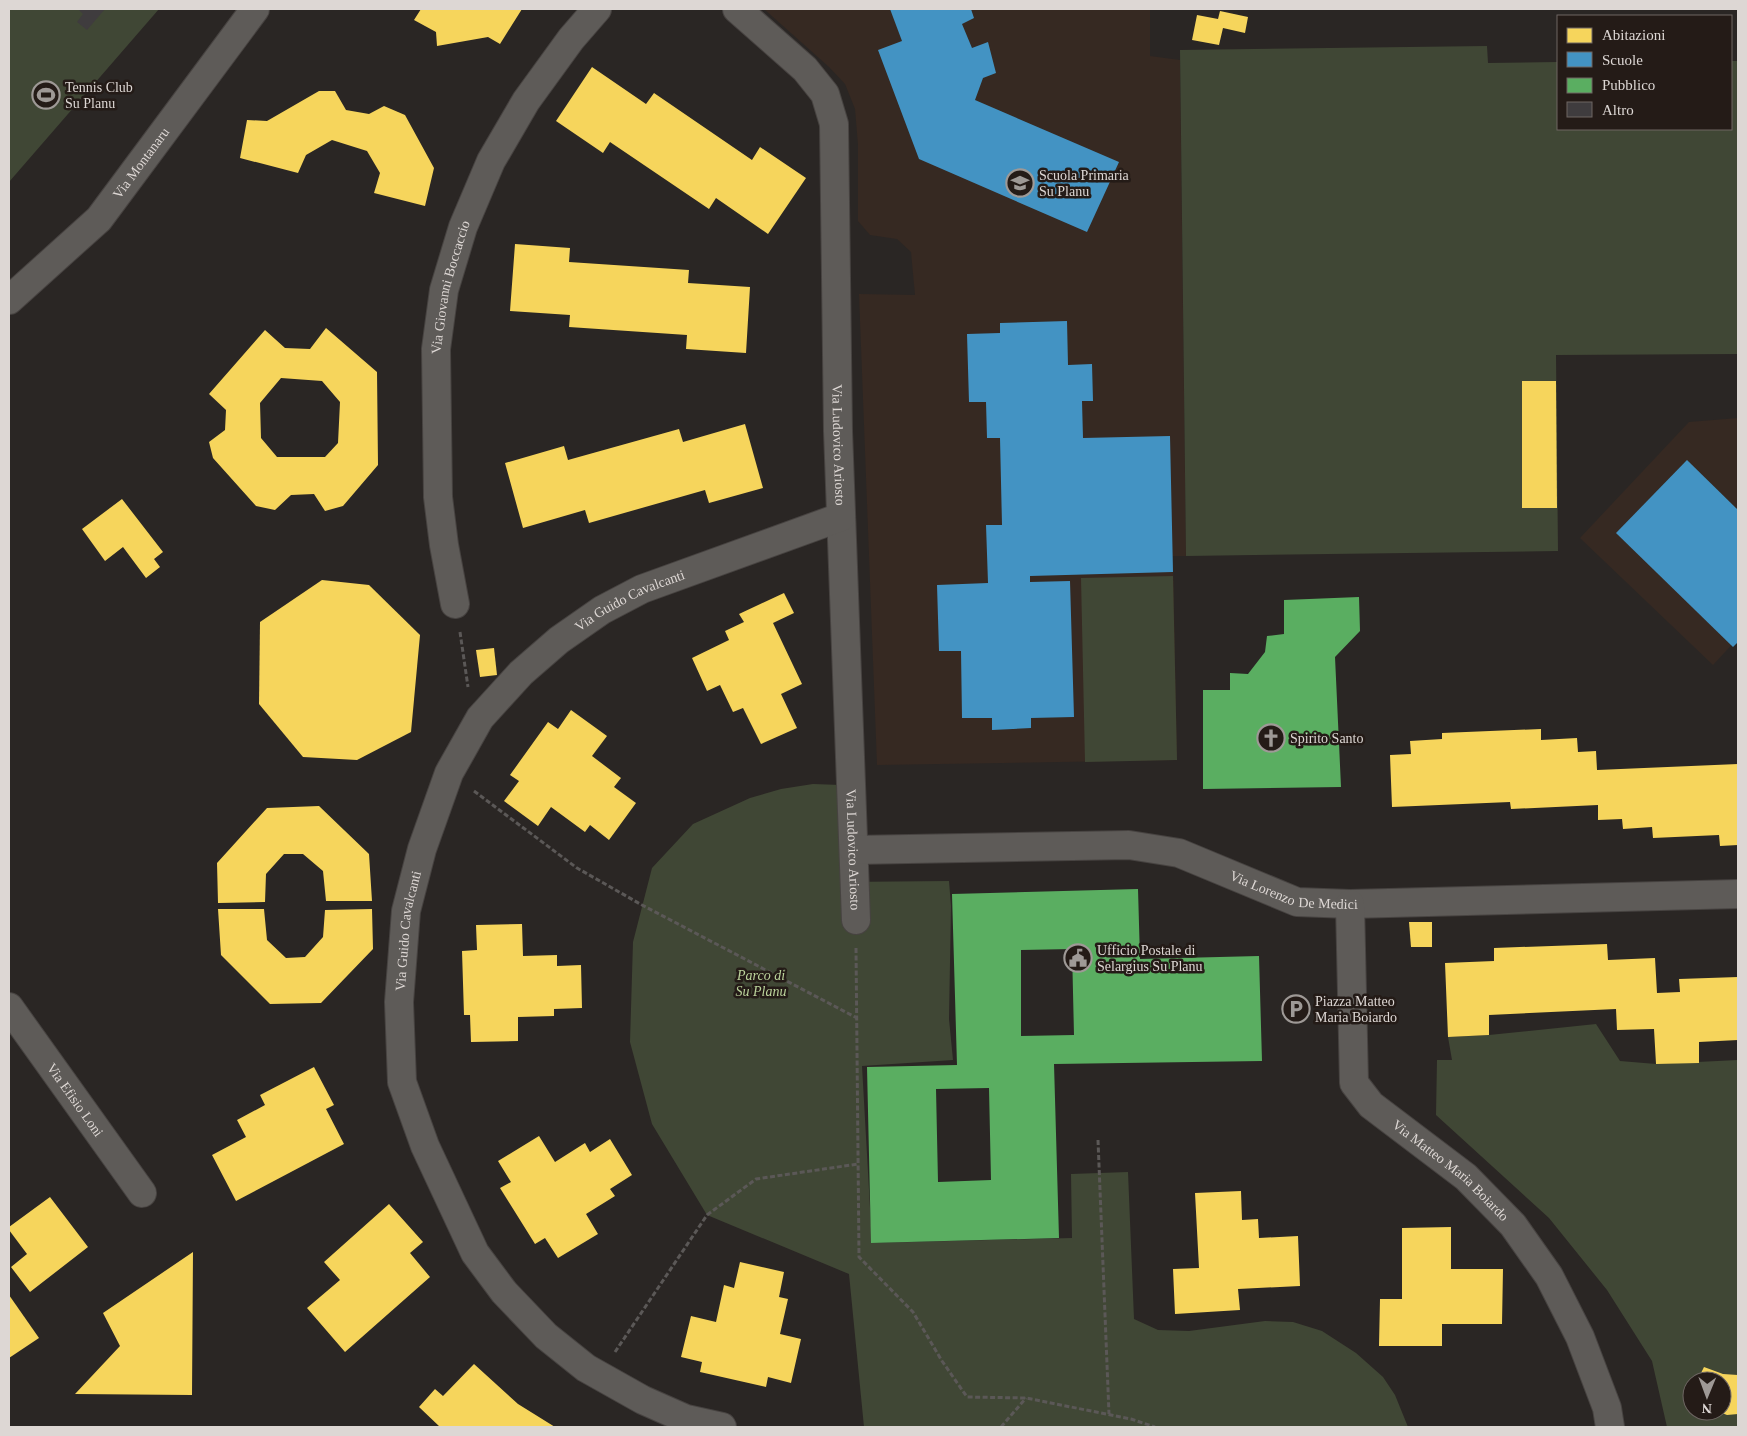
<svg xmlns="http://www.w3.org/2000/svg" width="1747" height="1436" viewBox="0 0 1747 1436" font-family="'Times New Roman',serif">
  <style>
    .built { fill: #362922 }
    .green { fill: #404735; fill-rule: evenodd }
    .homes { fill: #f6d55c; fill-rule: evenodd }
    .schools { fill: #4393c3 }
    .public { fill: #5aae61; fill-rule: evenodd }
    .building { fill: #3f3c3e }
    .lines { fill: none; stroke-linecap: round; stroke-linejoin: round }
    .minor-casing { stroke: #474341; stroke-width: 30 }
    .path { stroke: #5b5857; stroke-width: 3; stroke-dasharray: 5 2.5; stroke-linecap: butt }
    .minor { stroke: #5e5b58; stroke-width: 28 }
    .labels { text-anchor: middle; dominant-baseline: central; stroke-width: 5; stroke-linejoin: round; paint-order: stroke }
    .poi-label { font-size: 14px; fill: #ddd7d4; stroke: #241b17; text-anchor: start }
    .street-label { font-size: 14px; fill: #ddd7d4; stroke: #241b17 }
    .park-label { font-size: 14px; font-style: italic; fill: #bbd39b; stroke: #241b17 }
  </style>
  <rect width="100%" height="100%" fill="#2a2624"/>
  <g class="built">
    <polygon points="764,9 1150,9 1150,56 1180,60 1186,556 1173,556 1177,760 877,765 859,294 915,295 911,252 897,239 870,235 858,221 858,145 855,109 845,84 829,67"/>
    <polygon points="1738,418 1738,638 1713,665 1580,538 1689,422"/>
  </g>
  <g class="green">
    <polygon points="9,9 159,9 9,182"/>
    <polygon points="1487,46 1488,63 1558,62 1558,129 1731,129 1731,61 1737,61 1738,354 1556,355 1558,551 1186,556 1180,50"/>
    <polygon points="1173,576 1177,760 1085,762 1081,578"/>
    <polygon points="813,784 841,785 842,882 949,881 951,906 949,1019 953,1060 862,1066 872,1243 1072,1238 1071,1174 1128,1172 1134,1319 1158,1330 1189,1331 1265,1321 1293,1322 1322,1331 1356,1353 1383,1377 1395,1395 1408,1427 864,1427 849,1274 707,1215 652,1124 630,1042 633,942 652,868 693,824 750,798 781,789"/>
    <path d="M 1596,1024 L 1620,1061 L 1656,1064 L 1738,1060 L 1738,1427 L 1667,1427 L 1652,1361 L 1607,1290 L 1549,1218 L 1436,1115 L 1437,1060 L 1452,1060 L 1448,1037 L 1489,1035 ZM 1692,1381 L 1722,1381 L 1722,1411 L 1692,1411 Z"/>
  </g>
  <g class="homes">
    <polygon points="421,9 522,9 500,44 488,37 437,46 436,32 414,20"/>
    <polygon points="1220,11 1248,17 1245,33 1223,28 1219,45 1192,40 1197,15 1218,19"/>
    <polygon points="592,67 646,104 654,93 752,160 760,147 806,178 768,234 716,198 709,209 610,142 603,153 556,121"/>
    <polygon points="319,91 335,91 346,110 369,114 384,106 405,115 434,168 425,206 374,193 380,173 367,151 332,140 306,155 298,173 240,158 247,120 267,121"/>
    <polygon points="515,244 570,248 569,262 689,270 688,283 750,287 746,353 686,349 687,335 569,327 570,315 510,311"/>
    <path d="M 326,328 L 377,372 L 378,465 L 343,506 L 325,511 L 314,494 L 291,495 L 275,510 L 256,506 L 213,458 L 209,442 L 225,430 L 226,410 L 209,394 L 265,330 L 285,348 L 310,349 ZM 281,378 L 322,381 L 340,402 L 338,443 L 325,457 L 277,457 L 261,438 L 260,403 Z"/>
    <polygon points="1522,381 1556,381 1557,508 1522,508"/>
    <polygon points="745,424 763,488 709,503 705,490 589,523 585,510 523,528 505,463 564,446 568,460 679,429 683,442"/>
    <polygon points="122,499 163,552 154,559 160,567 146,578 123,547 105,561 82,529"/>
    <polygon points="322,580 369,585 420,635 411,732 357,760 303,757 259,704 260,622"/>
    <polygon points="784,593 794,613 773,623 802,684 781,694 797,728 761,744 743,708 733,712 720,685 707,691 692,658 729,640 725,631 744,622 739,614"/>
    <polygon points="494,648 497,675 480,677 476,650"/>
    <polygon points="571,710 607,736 592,756 621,778 614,787 636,803 609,840 590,825 585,832 551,807 538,826 504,801 519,781 510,775 548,722 558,729"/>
    <polygon points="1541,729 1541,740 1577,738 1578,752 1596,751 1597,770 1738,764 1738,845 1720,846 1719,835 1653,838 1652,827 1623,829 1622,819 1598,820 1598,805 1511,809 1510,802 1392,807 1390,755 1411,754 1410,741 1442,739 1442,733"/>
    <polygon points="319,806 369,854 372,901 326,901 323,871 303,854 284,854 266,874 265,902 218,903 217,863 267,808"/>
    <polygon points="218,909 264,909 267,940 286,958 305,957 323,937 325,910 372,909 373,949 321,1003 270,1004 221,955"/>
    <polygon points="1409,922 1432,922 1432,947 1411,947"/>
    <polygon points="522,924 523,956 557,955 557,966 581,965 582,1008 554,1009 554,1016 518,1017 518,1041 471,1042 470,1015 464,1015 462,951 477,950 476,925"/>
    <polygon points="1607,944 1608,960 1655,958 1657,993 1680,992 1679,979 1738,977 1738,1040 1699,1042 1699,1063 1656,1064 1654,1029 1617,1030 1616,1009 1489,1015 1489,1035 1448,1037 1445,963 1494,961 1494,948"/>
    <polygon points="314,1067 334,1105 326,1109 344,1144 236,1201 212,1155 246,1137 237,1120 265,1105 260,1095"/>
    <polygon points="539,1136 555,1162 585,1143 590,1152 610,1139 632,1175 610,1189 615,1196 586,1214 598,1234 558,1258 545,1238 535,1244 500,1188 511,1182 498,1161"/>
    <polygon points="1241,1191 1242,1220 1258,1219 1259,1238 1298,1236 1300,1286 1238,1289 1240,1310 1175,1314 1173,1269 1199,1268 1195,1193"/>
    <polygon points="50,1197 88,1247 30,1292 11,1267 27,1254 9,1230 9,1227"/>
    <polygon points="389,1204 423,1242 410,1253 430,1277 345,1352 307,1308 340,1280 324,1262"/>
    <polygon points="1451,1227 1451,1269 1503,1269 1502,1324 1442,1324 1442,1346 1379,1346 1380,1299 1402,1299 1402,1228"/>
    <polygon points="193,1252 192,1395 75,1394 120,1346 103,1313"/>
    <polygon points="740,1262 784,1272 779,1297 788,1299 780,1334 801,1339 791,1383 768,1377 766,1387 700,1372 702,1362 681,1357 691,1316 716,1322 724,1285 734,1288"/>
    <polygon points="9,1295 39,1338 9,1358"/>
    <polygon points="474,1364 518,1404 555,1427 440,1427 419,1407 435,1389 443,1396"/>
    <polygon points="1704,1367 1723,1374 1738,1375 1738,1414 1727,1415 1717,1411 1722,1411 1722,1381 1697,1381"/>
  </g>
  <g class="schools">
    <polygon points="890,9 971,9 974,18 962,24 972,48 988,42 996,73 983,78 975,100 1119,162 1087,232 919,159 878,50 902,41"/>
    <polygon points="1067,321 1068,365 1092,364 1093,401 1082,401 1083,438 1170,436 1173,572 1030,576 1030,582 1070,581 1074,717 1031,718 1031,728 992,730 992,718 962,718 961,651 939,651 937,585 988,583 986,525 1002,525 1000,438 987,438 986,402 969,402 967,334 1000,333 1000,323"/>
    <polygon points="1687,460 1738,510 1738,642 1733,647 1616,533"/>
  </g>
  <g class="public">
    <polygon points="1359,597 1360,631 1335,657 1341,787 1203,789 1203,690 1230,690 1230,673 1248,674 1265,652 1267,636 1284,634 1284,600"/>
    <path d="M 1138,889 L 1140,959 L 1259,956 L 1262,1061 L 1054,1064 L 1059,1238 L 871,1243 L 867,1067 L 957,1065 L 952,894 ZM 1072,949 L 1074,1035 L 1021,1036 L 1021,950 ZM 989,1088 L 991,1180 L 938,1182 L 936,1089 Z"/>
  </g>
  <polygon class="building" points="78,9 105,9 87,30 77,22 83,14"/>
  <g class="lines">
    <g class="minor-casing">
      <g id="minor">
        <path id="s1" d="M 737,9 L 805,69 L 825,94 L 834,124 L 838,431 L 856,920"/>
        <path id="s2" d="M 9,300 L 99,219 L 255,9"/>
        <path id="s3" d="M 455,604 L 444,545 L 438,497 L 436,349 L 444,290 L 463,227 L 491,161 L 526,101 L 571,39 L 597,9"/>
        <path id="s4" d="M 854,850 L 1129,845 L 1179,853 L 1297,902 L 1350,904 L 1738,894"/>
        <path id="s5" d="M 1350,904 L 1354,1083 L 1371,1105 L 1466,1177 L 1513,1225 L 1549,1276 L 1580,1337 L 1607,1408 L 1610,1427"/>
        <path id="s6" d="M 9,1007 L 142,1193"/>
        <path id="s7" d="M 722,1427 L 686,1419 L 643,1400 L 586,1368 L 546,1336 L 504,1292 L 475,1253 L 425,1146 L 402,1082 L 399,1002 L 406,911 L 422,849 L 449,773 L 480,718 L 521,673 L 559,640 L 602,610 L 642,589 L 841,517"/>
      </g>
    </g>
    <g class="path">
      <polyline points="460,632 468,687"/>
      <polyline points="474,791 577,868 642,905 857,1018"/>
      <polyline points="856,948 859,1257 913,1312 942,1361 967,1397 1026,1398 1131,1419 1155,1427"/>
      <polyline points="1098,1140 1109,1414"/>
      <polyline points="615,1352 707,1215 756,1179 858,1164"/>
      <polyline points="1001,1427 1026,1398"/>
    </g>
    <use href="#minor" class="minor"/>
  </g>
  <defs>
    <g id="stadium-ring" transform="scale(1.4375)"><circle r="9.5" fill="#241b17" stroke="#9e9996" stroke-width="1.5"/><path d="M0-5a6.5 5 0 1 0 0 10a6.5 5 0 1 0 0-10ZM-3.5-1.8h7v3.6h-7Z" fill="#9e9996"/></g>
    <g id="school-ring" transform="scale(1.4375)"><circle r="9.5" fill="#241b17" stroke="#9e9996" stroke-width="1.5"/><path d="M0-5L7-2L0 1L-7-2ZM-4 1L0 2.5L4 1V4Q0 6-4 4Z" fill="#9e9996"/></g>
    <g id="church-ring" transform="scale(1.4375)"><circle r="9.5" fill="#241b17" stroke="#9e9996" stroke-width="1.5"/><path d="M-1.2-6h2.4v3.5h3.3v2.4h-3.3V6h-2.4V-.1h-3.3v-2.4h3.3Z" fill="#9e9996"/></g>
    <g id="civic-ring" transform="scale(1.4375)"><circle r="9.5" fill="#241b17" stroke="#9e9996" stroke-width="1.5"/><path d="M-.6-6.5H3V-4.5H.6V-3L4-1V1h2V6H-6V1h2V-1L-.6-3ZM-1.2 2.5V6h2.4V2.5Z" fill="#9e9996"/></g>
    <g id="parking-ring" transform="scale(1.4375)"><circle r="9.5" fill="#241b17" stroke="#9e9996" stroke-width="1.5"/><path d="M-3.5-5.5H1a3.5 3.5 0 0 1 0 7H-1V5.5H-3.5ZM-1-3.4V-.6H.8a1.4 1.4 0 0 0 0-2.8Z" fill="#9e9996"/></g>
  </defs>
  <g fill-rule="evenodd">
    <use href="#stadium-ring" x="46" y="95"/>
    <use href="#school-ring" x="1020" y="183"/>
    <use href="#church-ring" x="1271" y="738"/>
    <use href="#civic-ring" x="1078" y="958"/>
    <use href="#parking-ring" x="1296" y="1009"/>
  </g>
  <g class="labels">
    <g class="poi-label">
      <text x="65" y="87">Tennis Club<tspan x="65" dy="16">Su Planu</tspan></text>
      <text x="1039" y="175">Scuola Primaria<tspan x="1039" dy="16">Su Planu</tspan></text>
      <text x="1290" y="738">Spirito Santo</text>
      <text x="1097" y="950">Ufficio Postale di<tspan x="1097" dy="16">Selargius Su Planu</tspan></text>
      <text x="1315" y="1001">Piazza Matteo<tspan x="1315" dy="16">Maria Boiardo</tspan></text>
    </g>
    <g class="street-label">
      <text stroke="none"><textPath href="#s2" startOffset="191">Via Montanaru</textPath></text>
      <text stroke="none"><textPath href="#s3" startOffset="320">Via Giovanni Boccaccio</textPath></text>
      <text stroke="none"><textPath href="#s1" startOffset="475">Via Ludovico Ariosto</textPath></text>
      <text stroke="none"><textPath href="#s7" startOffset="1068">Via Guido Cavalcanti</textPath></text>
      <text stroke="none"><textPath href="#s1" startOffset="880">Via Ludovico Ariosto</textPath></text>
      <text stroke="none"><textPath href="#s4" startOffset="448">Via Lorenzo De Medici</textPath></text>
      <text stroke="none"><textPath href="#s7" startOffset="648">Via Guido Cavalcanti</textPath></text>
      <text stroke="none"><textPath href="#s6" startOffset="114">Via Efisio Loni</textPath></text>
      <text stroke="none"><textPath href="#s5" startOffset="310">Via Matteo Maria Boiardo</textPath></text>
    </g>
    <g class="park-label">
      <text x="761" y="975">Parco di<tspan x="761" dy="16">Su Planu</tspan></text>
    </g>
  </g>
  <rect width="1747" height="1436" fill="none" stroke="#ddd7d4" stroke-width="20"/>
  <rect x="1557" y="15" width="175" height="115" fill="#241b17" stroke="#6e6663"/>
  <rect x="1567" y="28" width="25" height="15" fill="#f6d55c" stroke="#6e6663"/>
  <text x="1602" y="40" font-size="15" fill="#ddd7d4">Abitazioni</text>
  <rect x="1567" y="52" width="25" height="15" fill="#4393c3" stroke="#6e6663"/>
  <text x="1602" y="65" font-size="15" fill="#ddd7d4">Scuole</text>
  <rect x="1567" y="78" width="25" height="15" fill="#5aae61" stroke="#6e6663"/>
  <text x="1602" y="90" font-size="15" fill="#ddd7d4">Pubblico</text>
  <rect x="1567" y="102" width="25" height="15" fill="#3f3c3e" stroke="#6e6663"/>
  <text x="1602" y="115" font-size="15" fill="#ddd7d4">Altro</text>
  <g transform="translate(1707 1396) rotate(181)"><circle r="24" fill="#241b17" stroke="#6e6663"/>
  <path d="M0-4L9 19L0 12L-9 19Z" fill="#9e9996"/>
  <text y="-8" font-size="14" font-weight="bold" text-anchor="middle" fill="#ddd7d4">N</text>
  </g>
</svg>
